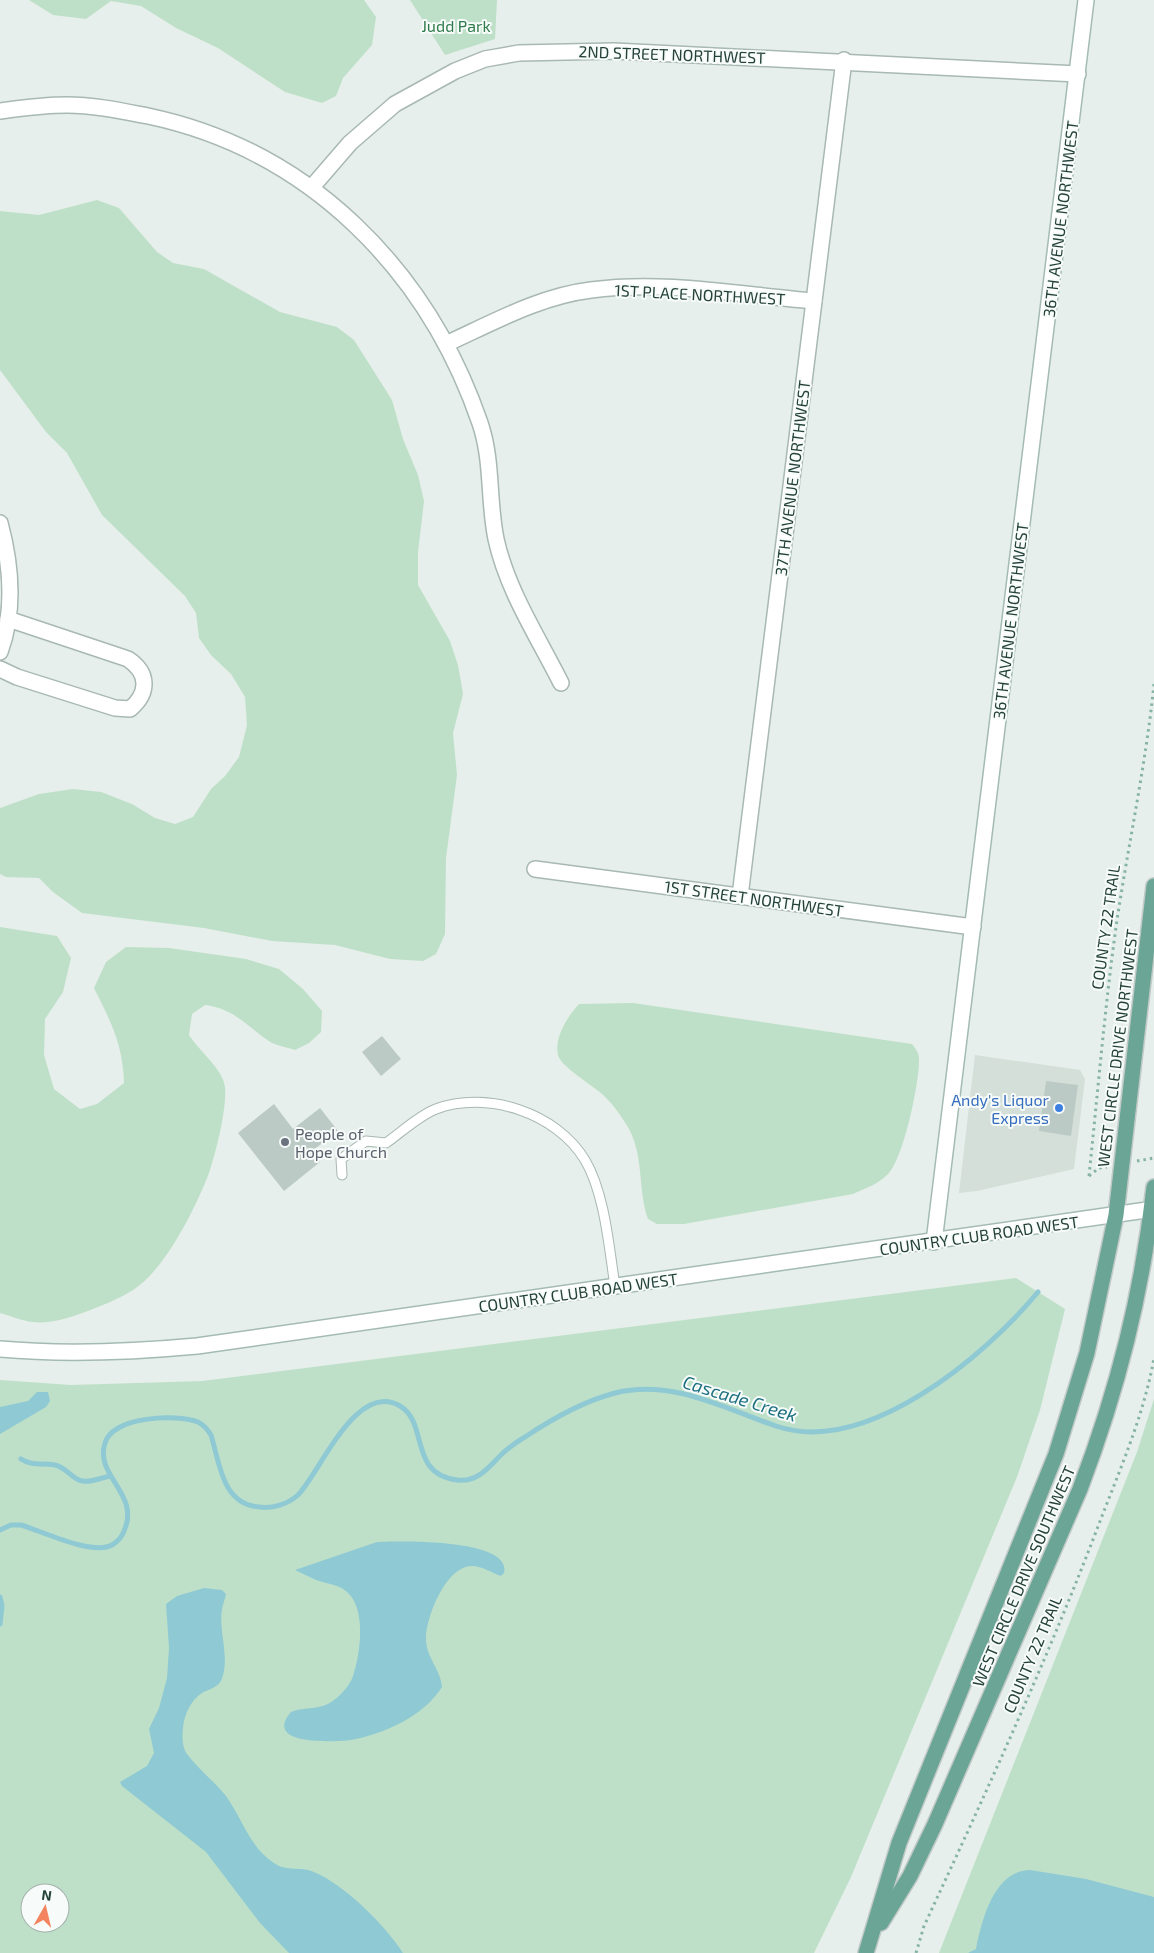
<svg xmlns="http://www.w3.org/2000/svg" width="1154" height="1953" viewBox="0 0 1154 1953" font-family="'Exo 2',sans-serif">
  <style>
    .built { fill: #d4dfda }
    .green { fill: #bfe0c8; fill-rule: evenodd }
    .water { fill: #8ec9d4 }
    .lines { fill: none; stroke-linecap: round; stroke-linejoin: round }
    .stream { stroke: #8ec9d4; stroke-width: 5 }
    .building { fill: #bbcac4 }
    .lane-casing { stroke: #a8b8b2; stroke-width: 11 }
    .street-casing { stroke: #a8b8b2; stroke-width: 18 }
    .secondary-casing { stroke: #a4bbb3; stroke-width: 18 }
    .primary-casing { stroke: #c2cac8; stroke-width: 18 }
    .path { stroke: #86b3a5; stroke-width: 3; stroke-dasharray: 2.5 4; stroke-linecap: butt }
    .lane { stroke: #fff; stroke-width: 9 }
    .street { stroke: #fff; stroke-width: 15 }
    .secondary { stroke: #fff; stroke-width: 15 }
    .primary { stroke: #6aa596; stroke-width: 15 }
    .shop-dot { fill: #3f7fe0; stroke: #f7fbf9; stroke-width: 2 }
    .worship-dot { fill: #6b7280; stroke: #f7fbf9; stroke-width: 2 }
    .labels { text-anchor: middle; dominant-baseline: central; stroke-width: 4; stroke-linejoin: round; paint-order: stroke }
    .park-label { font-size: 16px; fill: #2d7a4b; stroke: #f7fbf9 }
    .street-label { font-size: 16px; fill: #24423a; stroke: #f7fbf9 }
    .shop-label { font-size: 16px; fill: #366cbe; stroke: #f7fbf9; text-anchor: end }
    .worship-label { font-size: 16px; fill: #5b616d; stroke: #f7fbf9; text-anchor: start }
    .water-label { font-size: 18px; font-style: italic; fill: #1c6f80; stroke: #f7fbf9 }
  </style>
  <rect width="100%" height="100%" fill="#e6efeb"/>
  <polygon class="built" points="975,1055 1080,1070 1085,1079 1074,1169 977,1191 959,1193"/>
  <g class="green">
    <polygon points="29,0 364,0 376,17 372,45 343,78 336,96 322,103 285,92 218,48 176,28 141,6 111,1 86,19 53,15"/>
    <polygon points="410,0 497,0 495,39 445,55"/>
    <polygon points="97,200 119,208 157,252 173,263 204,269 280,312 337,327 354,340 392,400 403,439 418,475 424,501 418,552 418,585 450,641 458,665 463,694 453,733 457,775 446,858 445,934 436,954 423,961 390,959 335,945 272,941 204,928 82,913 53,892 39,878 6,877 0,874 0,808 39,794 73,789 101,792 132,804 155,818 175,824 193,817 211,789 225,776 239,757 247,725 245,697 231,674 211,655 199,638 196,613 185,596 102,515 67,453 46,432 0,370 0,211 39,215"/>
    <path d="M 0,927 L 57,936 L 71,958 L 63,992 L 45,1019 L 44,1055 L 54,1089 L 80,1109 L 97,1104 L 124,1083 C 123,1045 111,1022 94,988 L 106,962 L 126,947 L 169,948 L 246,959 L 279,969 L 303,989 L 322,1011 L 321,1032 L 309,1043 L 295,1050 C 287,1047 276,1046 269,1041 C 245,1025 235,1009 205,1005 L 192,1014 L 189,1035 C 199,1051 223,1069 225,1087 C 227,1109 216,1152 209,1173 C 196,1207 165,1270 133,1290 C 119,1299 101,1306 85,1312 C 69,1318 50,1324 33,1322 C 22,1321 11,1316 0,1313 Z"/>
    <path d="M 633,1003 L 912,1044 C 915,1048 919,1053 919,1058 C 920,1081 904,1156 889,1173 C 879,1184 866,1188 853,1194 L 684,1224 L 657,1224 L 648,1219 C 637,1188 645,1153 626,1124 C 620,1114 611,1102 602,1094 C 591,1084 561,1067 558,1055 C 554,1037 568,1016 579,1004 Z"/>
    <path d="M 1016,1278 L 1065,1309 L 1040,1410 L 1017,1477 L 851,1877 L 814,1953 L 0,1953 L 0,1380 L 71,1385 L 202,1381 ZM 30,1893 L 60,1893 L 60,1923 L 30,1923 Z"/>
    <polygon points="1154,1399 1154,1953 939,1953 1137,1452"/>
  </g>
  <g class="water">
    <polygon points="37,1392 48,1392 50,1401 46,1407 0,1434 0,1407 28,1401"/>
    <path d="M 377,1542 C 397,1541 513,1538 504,1573 L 501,1576 C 492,1573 482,1566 472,1566 C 446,1566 426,1617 426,1639 C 426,1657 441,1670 442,1687 C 424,1716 384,1734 351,1740 C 334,1742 262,1746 291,1712 C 306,1706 320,1711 334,1700 C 341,1695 350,1685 353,1676 C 360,1655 367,1609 347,1592 C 338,1584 327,1584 316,1580 C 309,1577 302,1573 295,1570 Z"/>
    <path d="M 204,1588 L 222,1590 L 226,1594 C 225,1599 223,1604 222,1609 C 218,1631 231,1659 221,1681 C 217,1688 209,1689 202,1693 C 191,1700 184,1715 183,1728 C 182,1736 182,1747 187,1754 C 198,1769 214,1781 226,1796 C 242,1818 250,1848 274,1863 C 286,1872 301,1866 314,1872 C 345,1885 385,1925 403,1953 L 289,1953 L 260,1923 L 206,1852 L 122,1786 L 120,1782 L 147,1766 L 154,1753 L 149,1729 L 159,1708 L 167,1678 L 169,1648 L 166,1604 L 177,1596 Z"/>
    <path d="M 1030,1870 L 1086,1879 L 1154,1897 L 1154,1953 L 968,1953 L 976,1949 C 982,1919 994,1871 1030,1870 Z"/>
  </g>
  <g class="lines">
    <g class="stream">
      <path d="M 21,1459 C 33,1467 42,1462 55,1465 C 65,1467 70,1476 79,1480 C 88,1484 101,1478 110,1476"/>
      <path d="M 0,1530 L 11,1525 L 21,1525 C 42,1531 92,1556 112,1545 C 117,1542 122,1537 124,1531 C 141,1494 94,1476 105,1443 C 113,1416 176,1414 198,1422 C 204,1425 208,1430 211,1435 C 220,1464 222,1504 259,1507 C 273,1509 288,1504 298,1495 C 320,1473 356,1380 400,1406 C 429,1423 408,1474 457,1480 C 479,1483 490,1465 504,1452 C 510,1447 518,1441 525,1437 C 552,1419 584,1401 615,1393 C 672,1379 723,1408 776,1426 C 866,1457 985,1356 1038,1292"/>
      <polyline points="0,1597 2,1606 0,1624"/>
    </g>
  </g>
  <g class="building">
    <polygon points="382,1036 401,1059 381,1076 362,1052"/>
    <polygon points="1046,1081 1078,1085 1071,1136 1039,1131"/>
    <polygon points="274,1104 293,1129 320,1108 338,1131 312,1151 320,1162 284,1191 238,1133"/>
  </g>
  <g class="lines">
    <g class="lane-casing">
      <path id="lane" d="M 342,1175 L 341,1159 L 366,1141 L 386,1143 C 402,1132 418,1116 436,1109 C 487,1090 557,1113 585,1160 C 605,1194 609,1248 615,1286"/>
    </g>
    <g class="street-casing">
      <g id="street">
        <path d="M 0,111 C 22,108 45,105 67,105 C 94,105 122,111 148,116 C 309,150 427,269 480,423 C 493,461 488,501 496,539 C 507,590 538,637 561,683"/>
        <polyline points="312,187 350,143 395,104 455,71 485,59 519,53 614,51 1078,74"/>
        <path d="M 446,344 C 492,323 540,296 591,290 C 664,280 741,295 814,301"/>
        <path d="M 0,523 C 11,564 15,611 0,652"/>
        <path d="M 0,669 L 17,677 L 115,708 L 130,709 C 149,693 149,673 128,659 L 8,619"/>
        <polyline points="535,869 973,927"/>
        <polyline points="740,896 844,60"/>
      </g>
    </g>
    <g class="secondary-casing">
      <g id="secondary">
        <polyline points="934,1242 1086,0"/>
        <path d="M 0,1349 C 66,1355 132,1352 197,1346 L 1154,1209"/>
      </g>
    </g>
    <g class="primary-casing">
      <g id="primary">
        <path d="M 881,1923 L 910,1876 L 935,1824 L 1080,1489 C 1118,1389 1142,1294 1154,1187"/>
        <polyline points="866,1953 899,1843 1056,1454 1087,1353 1116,1215 1154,886"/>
      </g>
    </g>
    <g class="path">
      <polyline points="1137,1161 1154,1158"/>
      <path d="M 1089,1176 C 1098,1090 1105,1005 1117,920 C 1129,841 1146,763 1154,684"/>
      <polyline points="1089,1176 1099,1168 1107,1167"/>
      <path d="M 916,1953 L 924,1926 C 984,1797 1043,1669 1094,1537 C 1116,1478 1143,1420 1154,1358"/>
    </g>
    <use href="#lane" class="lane"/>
    <use href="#street" class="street"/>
    <use href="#secondary" class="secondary"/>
    <use href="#primary" class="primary"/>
  </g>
  <circle class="shop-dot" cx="1059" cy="1108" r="5"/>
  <circle class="worship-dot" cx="285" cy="1142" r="5"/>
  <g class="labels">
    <g class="park-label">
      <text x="456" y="25">Judd Park</text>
    </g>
    <g class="street-label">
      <text transform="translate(672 54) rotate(2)">2ND STREET NORTHWEST</text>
      <text transform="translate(1060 219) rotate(-83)">36TH AVENUE NORTHWEST</text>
      <text transform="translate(700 294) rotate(3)">1ST PLACE NORTHWEST</text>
      <text transform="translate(792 478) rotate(-83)">37TH AVENUE NORTHWEST</text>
      <text transform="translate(1010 621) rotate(-83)">36TH AVENUE NORTHWEST</text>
      <text transform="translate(754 898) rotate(8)">1ST STREET NORTHWEST</text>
      <text transform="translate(1105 927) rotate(-82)">COUNTY 22 TRAIL</text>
      <text transform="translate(1117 1048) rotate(-83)">WEST CIRCLE DRIVE NORTHWEST</text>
      <text transform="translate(979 1235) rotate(-8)">COUNTRY CLUB ROAD WEST</text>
      <text transform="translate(578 1292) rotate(-8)">COUNTRY CLUB ROAD WEST</text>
      <text transform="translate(1023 1576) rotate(-67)">WEST CIRCLE DRIVE SOUTHWEST</text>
      <text transform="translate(1032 1654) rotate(-67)">COUNTY 22 TRAIL</text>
    </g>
    <g class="shop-label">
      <text x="1049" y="1099">Andy's Liquor<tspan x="1049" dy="18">Express</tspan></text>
    </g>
    <g class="worship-label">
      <text x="295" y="1133">People of<tspan x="295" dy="18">Hope Church</tspan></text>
    </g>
    <g class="water-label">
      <text transform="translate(740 1398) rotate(17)">Cascade Creek</text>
    </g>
  </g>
  <g transform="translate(45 1908) rotate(8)"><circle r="24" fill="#f7fbf9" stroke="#a3b1ad"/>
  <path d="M0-4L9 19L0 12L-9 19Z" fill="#f4845f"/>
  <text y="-8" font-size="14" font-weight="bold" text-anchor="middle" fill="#24423a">N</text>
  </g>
</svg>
